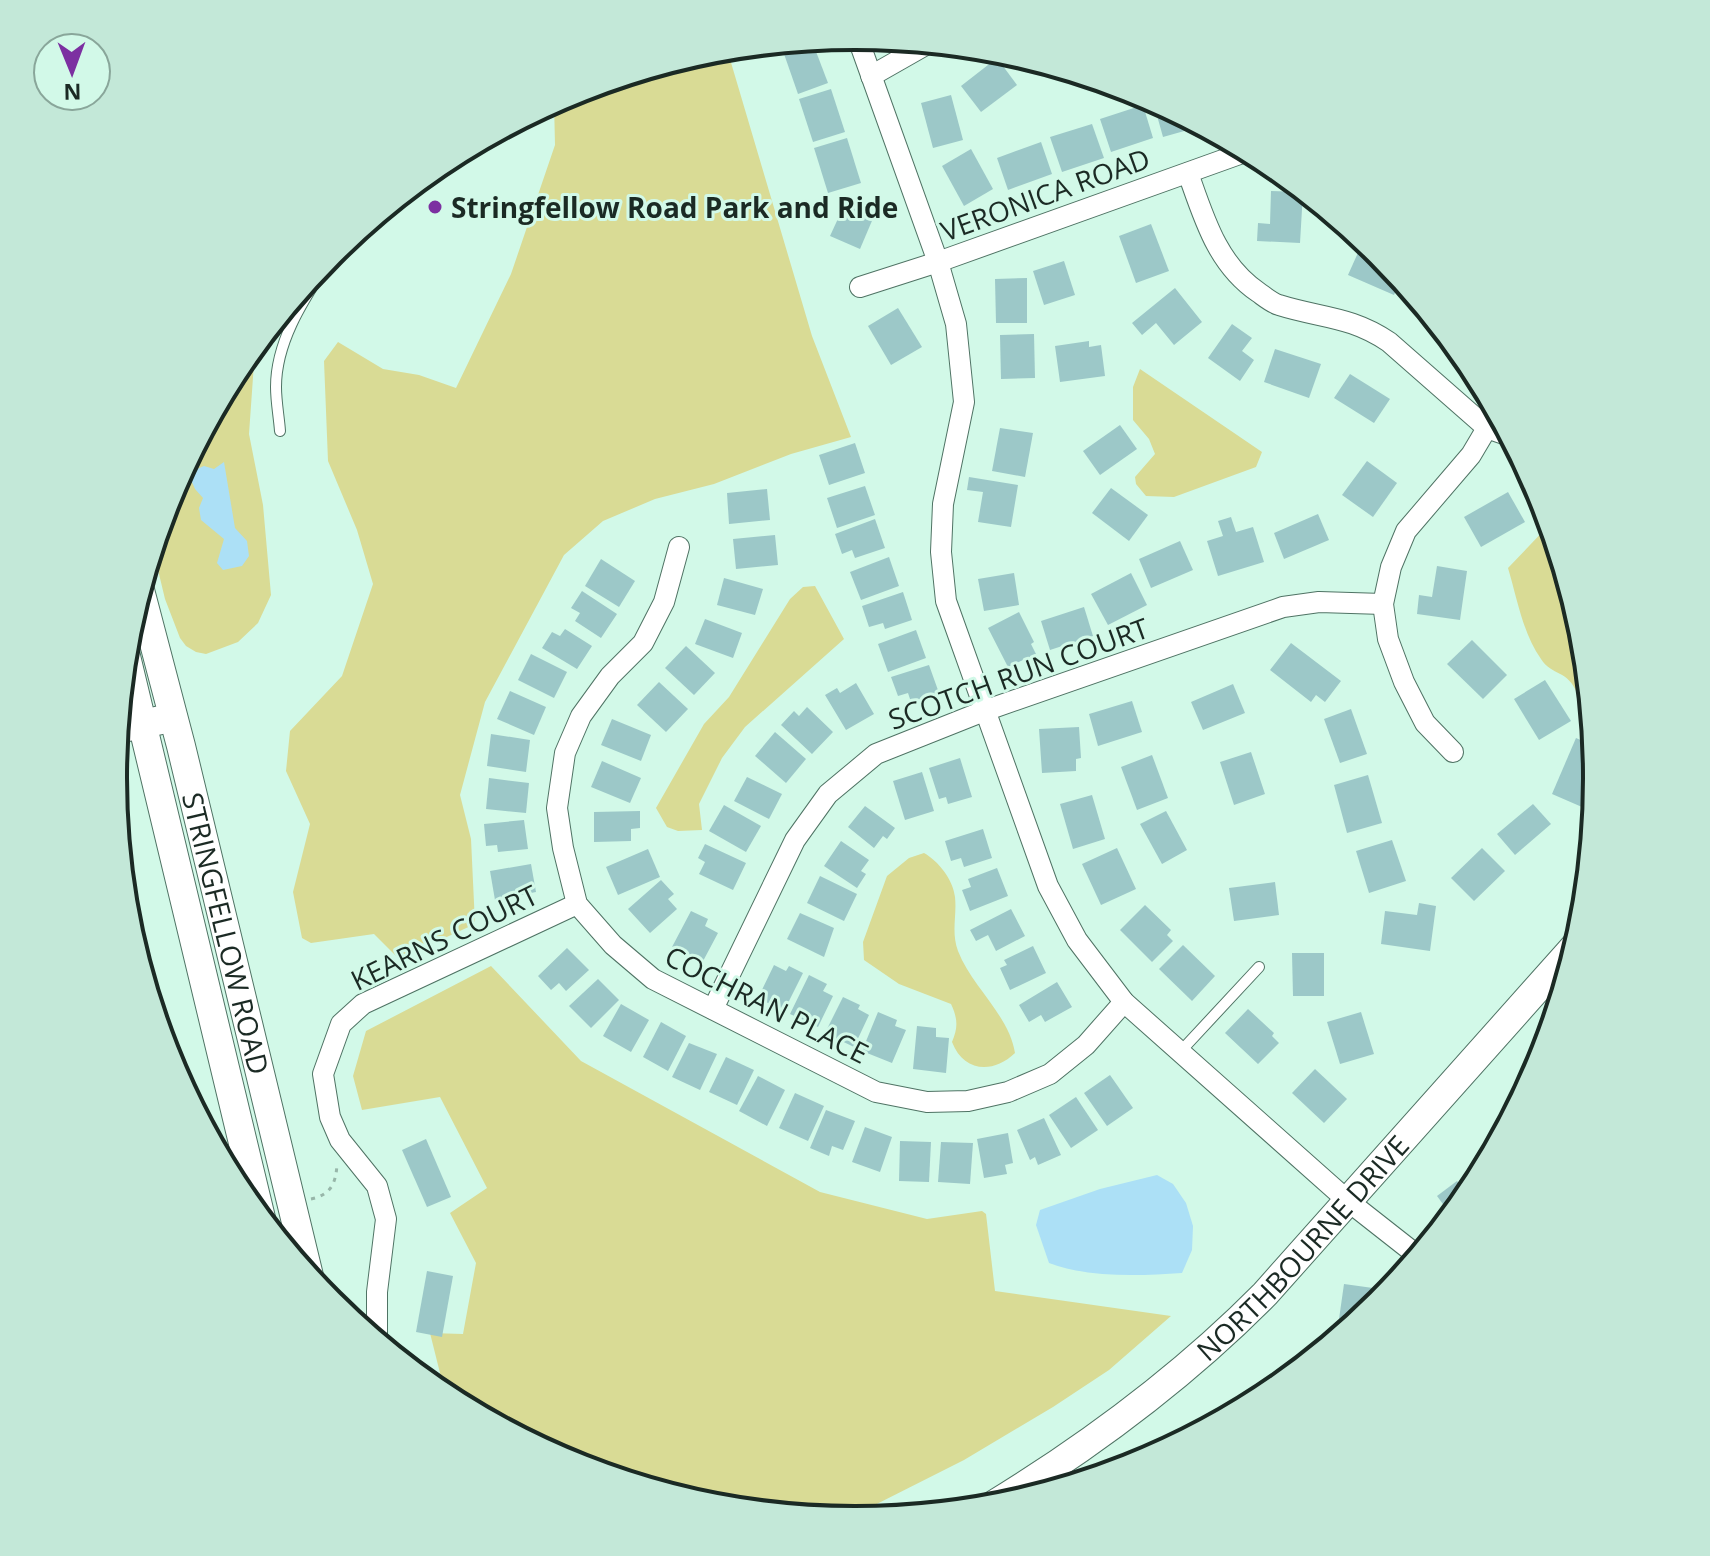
<svg xmlns="http://www.w3.org/2000/svg" width="1710" height="1556" viewBox="0 0 1710 1556" font-family="'Open Sans',sans-serif">
  <style>
    .green { fill: #d9db95 }
    .water { fill: #ace0f6 }
    .building { fill: #9cc8c8 }
    .lines { fill: none; stroke-linecap: round; stroke-linejoin: round }
    .lane-casing { stroke: #4f7364; stroke-width: 12 }
    .street-casing { stroke: #4f7364; stroke-width: 22 }
    .secondary-casing { stroke: #4f7364; stroke-width: 30 }
    .path { stroke: #97b6a9; stroke-width: 3; stroke-dasharray: 4 6; stroke-linecap: butt }
    .lane { stroke: #fff; stroke-width: 10 }
    .street { stroke: #fff; stroke-width: 20 }
    .secondary { stroke: #fff; stroke-width: 28 }
    .poi-dot { fill: #7c30a1; stroke: #d2f9e8; stroke-width: 3 }
    .labels { text-anchor: middle; dominant-baseline: central; stroke-width: 6; stroke-linejoin: round; paint-order: stroke }
    .street-label { font-size: 28px; fill: #1b2a24; stroke: #d2f9e8 }
    .poi-label { font-size: 28px; font-weight: bold; fill: #1b2a24; stroke: #d2f9e8; text-anchor: start }
    .rim { fill: none; stroke: #1b2a24; stroke-width: 4 }
  </style>
  <rect width="100%" height="100%" fill="#d2f9e8"/>
  <g class="green">
    <polygon points="727,49 812,336 851,437 791,454 714,484 655,499 603,521 564,555 485,702 460,795 471,839 475,924 399,959 374,934 311,943 302,938 293,892 310,824 286,771 290,731 342,676 373,584 357,530 328,461 324,361 338,342 383,369 419,375 456,388 511,274 555,145 554,102 571,92 711,50"/>
    <polygon points="261,337 254,363 249,434 263,505 271,595 258,623 238,642 206,654 196,652 186,646 180,638 165,599 153,549 170,494 238,365"/>
    <polygon points="1140,369 1262,452 1256,467 1174,497 1146,496 1136,484 1135,477 1155,454 1149,439 1133,420 1133,387"/>
    <path d="M 1550,524 L 1583,634 L 1589,696 L 1577,693 C 1568,670 1552,676 1541,659 C 1523,634 1517,598 1508,568 Z"/>
    <polygon points="815,586 844,639 745,727 722,758 699,804 702,830 678,831 667,827 656,808 704,724 729,697 790,599 803,587"/>
    <path d="M 924,853 C 938,861 953,879 955,897 C 957,916 951,932 958,951 C 972,987 1009,1015 1015,1053 C 992,1075 963,1071 952,1042 C 958,1028 958,1019 951,1004 L 899,984 L 864,960 L 863,942 L 887,876 L 909,858 Z"/>
    <polygon points="491,966 581,1061 820,1192 927,1219 982,1211 986,1214 995,1291 1171,1316 1109,1370 1053,1407 964,1460 847,1519 710,1506 571,1463 446,1397 430,1333 463,1334 476,1263 450,1213 487,1188 440,1097 362,1110 353,1076 366,1031"/>
  </g>
  <g class="water">
    <polygon points="224,462 235,528 247,541 249,556 242,566 223,570 217,563 224,539 201,520 199,508 203,498 195,489 188,473 204,466 214,469"/>
    <path d="M 1157,1175 L 1173,1184 L 1186,1203 L 1193,1226 L 1192,1250 L 1182,1273 C 1138,1276 1090,1278 1049,1263 L 1036,1225 L 1040,1210 L 1100,1189 Z"/>
  </g>
  <g class="building">
    <polygon points="812,41 828,83 798,94 783,51"/>
    <polygon points="1009,53 1047,65 1043,74 1007,57"/>
    <polygon points="997,58 1017,85 981,112 961,86"/>
    <polygon points="831,89 845,132 813,142 799,99"/>
    <polygon points="951,95 963,140 933,148 921,103"/>
    <polygon points="1159,103 1202,126 1163,137 1154,105"/>
    <polygon points="1143,105 1153,138 1111,152 1100,119"/>
    <polygon points="1092,124 1104,158 1062,172 1050,137"/>
    <polygon points="847,138 861,183 828,193 814,148"/>
    <polygon points="1041,142 1052,174 1008,190 997,158"/>
    <polygon points="971,149 993,189 964,206 942,166"/>
    <polygon points="1271,191 1303,192 1300,243 1257,241 1258,223 1270,224"/>
    <polygon points="848,197 877,209 860,249 830,236"/>
    <polygon points="1151,224 1169,271 1136,283 1119,236"/>
    <polygon points="1369,245 1401,279 1394,295 1348,275 1361,246 1367,249"/>
    <polygon points="1064,261 1075,295 1044,305 1033,271"/>
    <polygon points="1027,278 1027,323 996,323 995,279"/>
    <polygon points="1175,288 1202,322 1174,345 1156,323 1142,335 1132,323"/>
    <polygon points="898,308 922,347 891,365 868,326"/>
    <polygon points="1424,308 1456,346 1453,349 1418,315"/>
    <polygon points="1232,324 1252,338 1242,351 1254,360 1240,381 1208,358"/>
    <polygon points="1034,334 1035,378 1001,379 1000,335"/>
    <polygon points="1089,341 1089,347 1101,345 1105,376 1060,382 1055,346"/>
    <polygon points="1275,349 1321,364 1309,398 1264,382"/>
    <polygon points="1350,374 1390,399 1374,423 1334,398"/>
    <polygon points="1120,425 1137,449 1100,475 1083,451"/>
    <polygon points="1000,428 1033,433 1025,477 992,471"/>
    <polygon points="855,443 865,473 829,485 819,455"/>
    <polygon points="1367,461 1397,483 1373,517 1342,495"/>
    <polygon points="969,477 1018,485 1011,527 978,522 983,492 967,490"/>
    <polygon points="865,486 875,515 837,528 827,498"/>
    <polygon points="1111,488 1148,515 1129,541 1092,513"/>
    <polygon points="767,489 770,520 729,524 727,493"/>
    <polygon points="1508,492 1525,522 1481,547 1464,517"/>
    <polygon points="1318,514 1329,540 1284,559 1274,533"/>
    <polygon points="1231,517 1236,532 1253,527 1264,562 1218,576 1207,541 1223,536 1218,521"/>
    <polygon points="875,519 885,548 855,558 852,550 842,554 835,534"/>
    <polygon points="775,535 778,565 736,569 733,539"/>
    <polygon points="1180,541 1193,570 1151,588 1139,559"/>
    <polygon points="889,557 899,586 861,600 850,572"/>
    <polygon points="601,559 635,581 619,607 585,586"/>
    <polygon points="1437,566 1467,571 1460,620 1417,614 1419,595 1432,597"/>
    <polygon points="1014,573 1019,605 984,611 978,579"/>
    <polygon points="1131,573 1147,605 1108,625 1091,594"/>
    <polygon points="724,578 763,589 755,615 717,605"/>
    <polygon points="582,591 617,614 601,638 575,621 580,613 571,608"/>
    <polygon points="903,592 912,620 885,629 883,623 869,627 862,606"/>
    <polygon points="1084,607 1093,636 1050,650 1041,621"/>
    <polygon points="1019,612 1034,642 1031,644 1036,654 1008,667 988,628"/>
    <polygon points="705,619 742,633 733,658 695,644"/>
    <polygon points="565,629 592,646 577,669 542,648 552,632 560,636"/>
    <polygon points="916,630 926,658 888,672 878,644"/>
    <polygon points="1472,640 1507,675 1483,699 1447,664"/>
    <polygon points="1291,643 1341,681 1325,702 1316,695 1311,702 1270,670"/>
    <polygon points="686,646 715,673 694,695 665,668"/>
    <polygon points="531,654 567,672 554,698 518,680"/>
    <polygon points="929,665 939,693 911,702 908,693 898,696 891,677"/>
    <polygon points="1545,680 1571,721 1539,740 1514,699"/>
    <polygon points="659,682 688,709 666,732 637,705"/>
    <polygon points="856,683 874,714 846,730 825,695 837,688 840,693"/>
    <polygon points="1233,684 1245,713 1203,730 1191,702"/>
    <polygon points="510,691 546,707 534,735 497,719"/>
    <polygon points="1132,701 1142,732 1098,746 1089,714"/>
    <polygon points="807,707 833,732 812,754 781,725 794,711 799,716"/>
    <polygon points="1351,709 1367,754 1340,763 1324,719"/>
    <polygon points="612,719 651,735 641,761 601,745"/>
    <polygon points="1079,727 1081,758 1076,759 1076,771 1042,773 1039,729"/>
    <polygon points="775,732 806,759 786,783 755,756"/>
    <polygon points="491,734 530,740 526,772 487,766"/>
    <polygon points="1576,738 1594,746 1597,775 1582,807 1552,794"/>
    <polygon points="1251,752 1265,794 1234,805 1220,762"/>
    <polygon points="1152,755 1168,798 1137,810 1121,767"/>
    <polygon points="960,758 972,797 948,804 946,797 939,799 929,768"/>
    <polygon points="602,761 641,778 630,803 591,787"/>
    <polygon points="922,772 934,811 905,820 893,781"/>
    <polygon points="1368,775 1382,823 1347,833 1334,785"/>
    <polygon points="747,777 782,794 769,819 734,801"/>
    <polygon points="489,778 529,783 526,813 486,809"/>
    <polygon points="1092,795 1105,839 1073,849 1060,804"/>
    <polygon points="1533,804 1551,824 1515,855 1497,834"/>
    <polygon points="724,805 761,826 746,852 709,831"/>
    <polygon points="865,806 895,828 887,839 883,836 874,848 848,827"/>
    <polygon points="640,811 640,828 631,829 631,841 594,842 594,812"/>
    <polygon points="1166,811 1187,850 1162,864 1140,824"/>
    <polygon points="524,820 528,849 498,852 497,845 486,846 484,824"/>
    <polygon points="983,829 992,858 964,867 961,858 951,861 945,841"/>
    <polygon points="1392,840 1406,881 1369,893 1356,851"/>
    <polygon points="841,841 869,860 861,871 866,874 857,888 824,866"/>
    <polygon points="705,844 746,863 733,890 699,874 705,862 698,858"/>
    <polygon points="1117,848 1136,889 1101,905 1082,864"/>
    <polygon points="1482,848 1505,871 1474,901 1451,878"/>
    <polygon points="648,849 660,877 618,895 606,867"/>
    <polygon points="531,864 536,892 495,900 490,871"/>
    <polygon points="997,868 1008,896 970,911 962,890 971,887 968,879"/>
    <polygon points="820,876 857,894 844,921 807,903"/>
    <polygon points="661,880 674,894 668,899 677,909 650,933 628,909"/>
    <polygon points="1275,882 1279,915 1234,921 1229,888"/>
    <polygon points="1419,903 1436,906 1430,951 1381,944 1385,911 1417,915"/>
    <polygon points="1145,905 1171,930 1167,935 1173,941 1152,962 1120,930"/>
    <polygon points="1011,909 1025,936 996,951 988,935 976,941 970,930"/>
    <polygon points="691,911 708,919 705,926 718,933 702,963 672,947"/>
    <polygon points="800,913 834,928 824,957 787,939"/>
    <polygon points="1183,945 1215,976 1192,1001 1159,969"/>
    <polygon points="1033,946 1046,973 1010,990 1000,968 1007,965 1004,960"/>
    <polygon points="567,948 589,970 566,991 559,983 551,990 538,976"/>
    <polygon points="1292,953 1324,953 1324,996 1293,996"/>
    <polygon points="774,965 786,971 789,966 803,973 784,1011 758,998"/>
    <polygon points="809,975 827,984 823,991 833,996 818,1027 790,1014"/>
    <polygon points="598,979 619,1000 591,1028 569,1006"/>
    <polygon points="1057,982 1072,1007 1045,1022 1041,1015 1029,1022 1019,1005"/>
    <polygon points="843,997 860,1005 858,1009 869,1015 854,1047 825,1033"/>
    <polygon points="621,1004 649,1020 631,1052 603,1036"/>
    <polygon points="1248,1009 1274,1033 1272,1036 1279,1043 1258,1064 1225,1033"/>
    <polygon points="878,1012 897,1020 895,1026 906,1030 892,1063 862,1051"/>
    <polygon points="1361,1012 1374,1054 1340,1064 1327,1022"/>
    <polygon points="661,1022 686,1036 668,1071 643,1057"/>
    <polygon points="917,1026 936,1028 936,1037 949,1038 946,1073 913,1069"/>
    <polygon points="689,1043 717,1054 700,1090 672,1077"/>
    <polygon points="726,1057 754,1070 737,1105 709,1092"/>
    <polygon points="1315,1069 1347,1099 1324,1123 1292,1093"/>
    <polygon points="1110,1075 1133,1108 1107,1126 1084,1093"/>
    <polygon points="758,1076 785,1090 767,1126 739,1111"/>
    <polygon points="795,1093 824,1106 808,1141 779,1128"/>
    <polygon points="1076,1097 1098,1130 1071,1148 1049,1115"/>
    <polygon points="826,1110 855,1121 843,1150 832,1146 829,1156 810,1148"/>
    <polygon points="1044,1118 1061,1155 1038,1165 1035,1157 1030,1160 1017,1130"/>
    <polygon points="865,1127 892,1137 880,1172 852,1162"/>
    <polygon points="1008,1133 1013,1163 1005,1165 1007,1174 984,1178 977,1139"/>
    <polygon points="426,1139 451,1197 427,1207 402,1150"/>
    <polygon points="900,1141 931,1142 929,1182 899,1181"/>
    <polygon points="941,1142 973,1143 970,1184 938,1182"/>
    <polygon points="1457,1181 1468,1195 1451,1215 1437,1196"/>
    <polygon points="427,1271 453,1276 442,1337 416,1332"/>
    <polygon points="1344,1284 1373,1288 1370,1311 1349,1328 1338,1326"/>
  </g>
  <g class="lines">
    <g class="lane-casing">
      <g id="lane">
        <path d="M 280,431 C 279,417 276,402 276,387 C 276,336 310,291 336,249"/>
        <polyline points="1180,1052 1259,967"/>
      </g>
    </g>
    <g class="street-casing">
      <g id="street">
        <polyline points="857,36 938,262 956,324 964,402 943,504 941,552 946,601 1048,886 1077,940 1124,1002 1348,1201 1418,1256"/>
        <polyline points="871,76 929,43"/>
        <path d="M 1188,173 C 1204,218 1217,264 1258,292 C 1265,297 1272,303 1279,305 C 1320,318 1351,316 1389,342 L 1487,428 L 1510,436"/>
        <polyline points="860,287 938,262 1248,151"/>
        <polyline points="679,547 664,602 643,643 610,676 581,716 565,753 557,808 563,848 577,904 613,945 653,979 876,1092 927,1102 968,1101 1008,1092 1050,1074 1086,1045 1124,1002"/>
        <polyline points="1453,752 1425,723 1404,682 1388,639 1383,604 1391,567 1406,531 1471,455 1487,428"/>
        <polyline points="713,1009 795,840 828,794 876,754 984,711 1283,607 1319,602 1383,604"/>
        <polyline points="377,1341 377,1292 386,1219 377,1186 340,1140 330,1117 323,1074 341,1024 363,1004 577,904"/>
      </g>
    </g>
    <g class="secondary-casing">
      <g id="secondary">
        <path id="s1" d="M 140,590 L 181,746 L 309,1276"/>
        <polyline points="125,652 261,1218"/>
        <polyline points="118,729 161,720"/>
        <path id="s2" d="M 990,1507 C 1090,1446 1183,1377 1265,1294 L 1576,945"/>
      </g>
    </g>
    <path class="path" d="M 311,1199 C 331,1195 336,1183 337,1164"/>
    <use href="#lane" class="lane"/>
    <use href="#street" class="street"/>
    <use href="#secondary" class="secondary"/>
  </g>
  <circle class="poi-dot" cx="435" cy="207" r="8"/>
  <g class="labels">
    <g class="street-label">
      <text transform="translate(1045 194) rotate(-20)">VERONICA ROAD</text>
      <text transform="translate(1018 673) rotate(-20)">SCOTCH RUN COURT</text>
      <text stroke="none"><textPath href="#s1" startOffset="354">STRINGFELLOW ROAD</textPath></text>
      <text transform="translate(444 937) rotate(-26)">KEARNS COURT</text>
      <text transform="translate(767 1004) rotate(27)">COCHRAN PLACE</text>
      <text stroke="none"><textPath href="#s2" startOffset="408">NORTHBOURNE DRIVE</textPath></text>
    </g>
    <g class="poi-label">
      <text x="451" y="207">Stringfellow Road Park and Ride</text>
    </g>
  </g>
  <path d="M0 0H1710V1556H0ZM127 778a728 728 0 1 1 1456 0a728 728 0 1 1-1456 0Z" fill="#c3e8d8" fill-rule="evenodd"/>
  <path class="rim" d="M127 778a728 728 0 1 1 1456 0a728 728 0 1 1-1456 0Z"/>
  <g transform="translate(72 72) rotate(179)"><circle r="38" fill="#d2f9e8" stroke="#89a69a" stroke-width="2"/>
  <path d="M0-6L14 30L0 20L-14 30Z" fill="#7c30a1"/>
  <text y="-12" font-size="22" font-weight="bold" text-anchor="middle" fill="#1b2a24">N</text>
  </g>
</svg>
